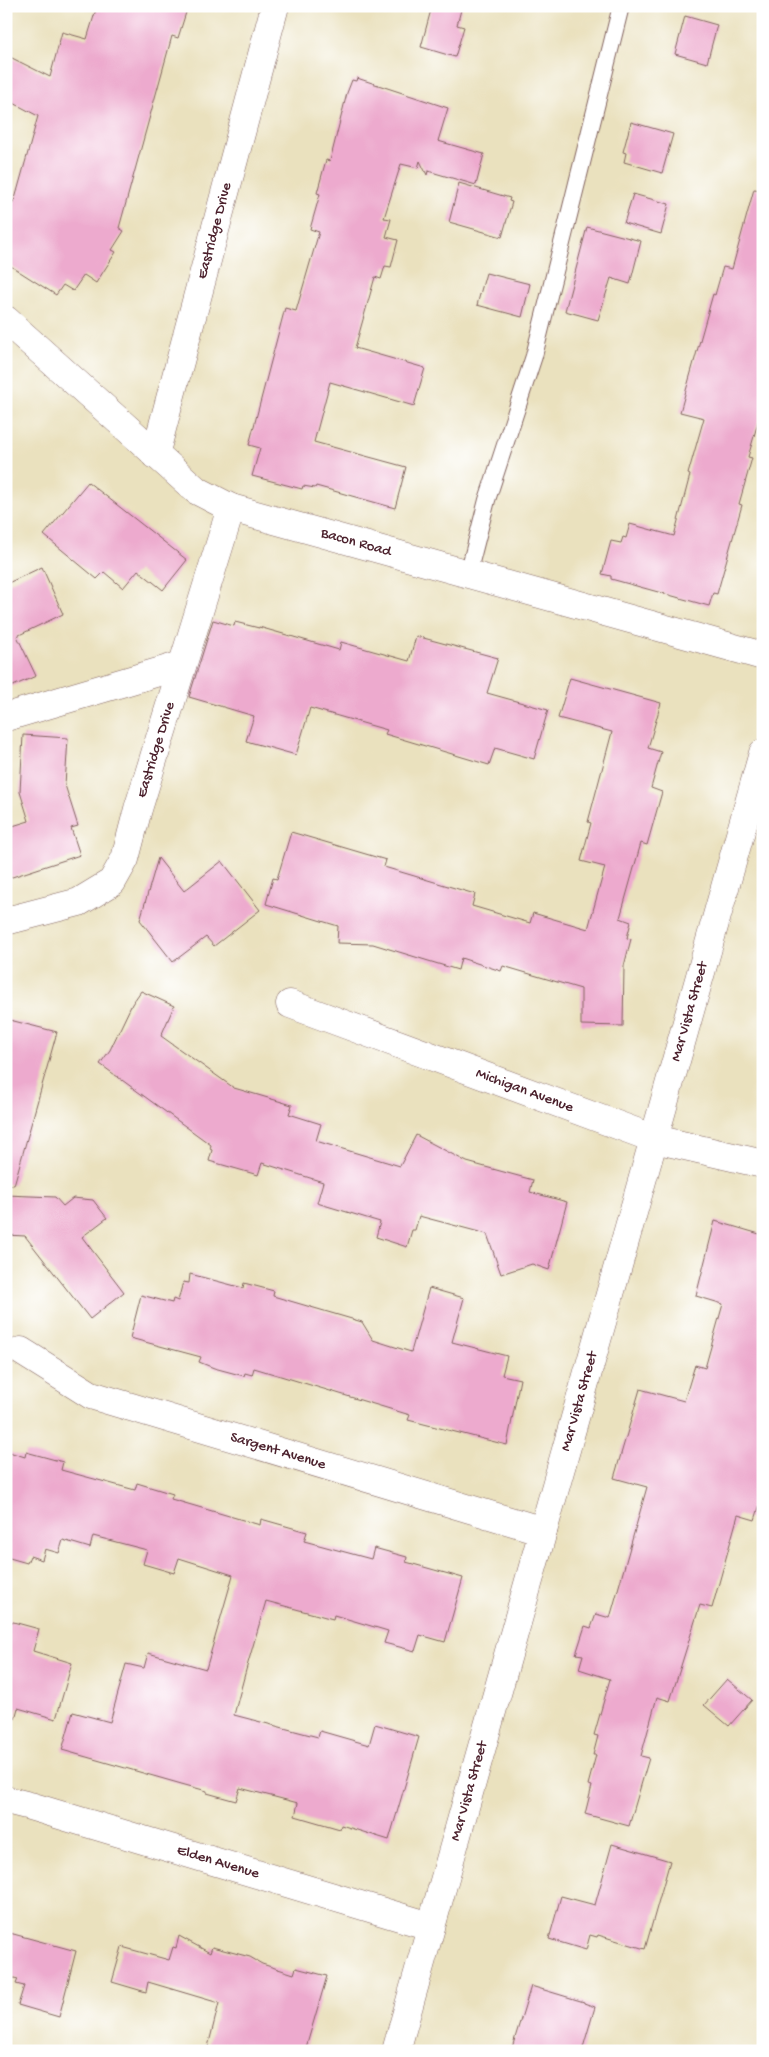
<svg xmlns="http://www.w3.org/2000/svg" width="769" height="2057" viewBox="0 0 769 2057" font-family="'Gochi Hand',sans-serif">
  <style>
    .building { fill: #edaace }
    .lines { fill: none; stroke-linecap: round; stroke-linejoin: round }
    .lane-casing { stroke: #82635e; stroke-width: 18 }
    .street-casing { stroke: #82635e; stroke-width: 29 }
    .secondary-casing { stroke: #82635e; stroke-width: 29 }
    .lane { stroke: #fff; stroke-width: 16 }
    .street { stroke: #fff; stroke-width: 28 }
    .secondary { stroke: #fff; stroke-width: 28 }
    .labels { text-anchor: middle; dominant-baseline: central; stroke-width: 4.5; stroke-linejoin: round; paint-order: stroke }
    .street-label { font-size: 15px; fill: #4a1f2b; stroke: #fff }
  </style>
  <rect width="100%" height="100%" fill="#fff"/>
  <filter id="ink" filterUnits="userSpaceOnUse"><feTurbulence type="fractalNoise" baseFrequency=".02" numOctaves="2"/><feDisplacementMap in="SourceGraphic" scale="10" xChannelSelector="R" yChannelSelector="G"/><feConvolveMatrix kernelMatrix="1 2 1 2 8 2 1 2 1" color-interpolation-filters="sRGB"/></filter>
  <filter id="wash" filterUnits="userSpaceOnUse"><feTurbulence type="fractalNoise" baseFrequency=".0096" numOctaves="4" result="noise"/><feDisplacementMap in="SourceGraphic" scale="20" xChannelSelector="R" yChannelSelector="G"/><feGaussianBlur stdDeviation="1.12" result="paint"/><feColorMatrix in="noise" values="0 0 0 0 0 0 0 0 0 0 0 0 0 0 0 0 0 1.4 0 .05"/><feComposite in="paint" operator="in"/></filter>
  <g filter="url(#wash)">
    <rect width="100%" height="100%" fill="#eae1be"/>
    <g id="blocks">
      <g class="building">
        <polygon points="97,6 188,6 178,38 172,36 119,228 124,231 112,250 116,252 96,283 84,275 73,291 63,285 56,295 6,263 6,212 15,199 38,116 6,99 6,55 50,77 62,32 87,39"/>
        <polygon points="432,6 462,6 457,25 464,27 455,57 421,47"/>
        <polygon points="685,16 717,25 707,63 675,54"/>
        <polygon points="357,78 448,108 438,141 484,154 476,185 428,171 427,175 420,161 418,168 401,164 384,218 391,219 386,237 398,240 391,267 385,266 381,279 375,277 355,348 425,368 414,406 330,382 314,442 406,467 395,508 316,486 315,488 303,486 302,489 252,476 260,448 249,445 285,308 296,311 319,232 310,229 320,194 317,193 326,160 330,161 347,93 352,80 356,81"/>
        <polygon points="631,122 673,134 662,173 624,162 626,153 623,152"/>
        <polygon points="459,183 510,198 509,201 512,202 502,237 449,222"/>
        <polygon points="754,189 763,190 763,405 748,457 752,458 739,504 742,505 717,594 713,593 709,606 611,579 611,576 602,574 611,541 621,543 623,537 626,538 630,524 674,536 690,475 688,474 704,418 680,412 713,294 715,295 723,267 732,269"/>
        <polygon points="633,194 669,204 661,234 624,223"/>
        <polygon points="587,227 641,241 630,284 611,278 598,320 565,311"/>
        <polygon points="486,273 530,284 522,317 477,305"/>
        <polygon points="88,482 187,560 163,590 138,570 123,588 104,572 97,579 44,535"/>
        <polygon points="42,567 63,614 17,636 36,676 6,689 6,584"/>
        <polygon points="213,620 234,626 235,622 259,628 259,627 339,650 341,642 409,661 416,636 498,658 487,693 548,710 534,759 495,748 489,765 385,734 387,730 310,708 296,755 246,741 254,716 189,697"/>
        <polygon points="570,678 661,703 648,748 661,752 651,788 662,792 647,845 641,843 620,918 631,922 627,938 631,939 624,966 623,1026 581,1025 581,989 503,966 501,971 461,958 458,970 373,944 337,943 338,926 266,904 273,878 277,879 291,832 386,860 384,867 475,894 472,906 530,923 533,913 588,929 605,867 581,861 591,823 588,822 612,732 558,718"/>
        <polygon points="23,735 68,738 65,785 78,826 71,828 80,855 6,879 6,828 29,821 20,792"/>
        <polygon points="158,858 184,891 222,861 260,910 214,946 206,937 173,962 140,920"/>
        <polygon points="141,991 174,1006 161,1036 234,1088 292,1105 289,1114 321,1124 316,1141 400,1166 416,1135 467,1162 533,1180 530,1192 567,1202 549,1270 532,1264 501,1274 487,1234 419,1216 415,1230 412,1230 407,1247 376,1237 380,1222 317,1203 323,1182 262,1163 258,1175 209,1161 212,1150 210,1149 211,1145 100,1064 110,1050 132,1004"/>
        <polygon points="6,1019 57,1032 14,1185 6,1184"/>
        <polygon points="6,1195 55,1197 63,1206 73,1198 93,1200 107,1218 82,1237 124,1292 90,1319 25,1236 6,1235"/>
        <polygon points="715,1221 763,1235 763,1495 755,1520 738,1515 712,1608 700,1605 670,1701 657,1697 641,1756 649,1758 629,1826 585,1814 592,1786 588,1785 596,1755 593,1755 598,1736 594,1735 610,1679 579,1669 583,1655 576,1654 585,1626 591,1628 596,1614 610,1618 647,1487 614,1478 640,1389 684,1401 695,1365 705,1368 723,1304 696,1296"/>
        <polygon points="190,1274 243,1288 244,1283 274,1291 273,1296 362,1322 373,1340 411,1352 429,1288 464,1298 452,1342 507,1356 502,1375 520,1379 507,1445 408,1420 410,1415 254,1368 252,1375 245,1373 244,1376 214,1368 199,1362 201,1357 130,1338 141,1295 172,1303 173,1299 178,1301 183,1282 189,1283"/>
        <polygon points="6,1451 25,1457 26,1452 63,1462 61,1470 135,1490 137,1483 173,1494 171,1499 260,1525 261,1519 307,1532 304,1541 371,1559 374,1548 407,1557 406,1562 463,1578 445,1642 420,1635 415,1651 384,1643 388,1631 334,1615 333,1619 266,1601 246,1670 234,1715 318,1737 320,1731 369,1745 375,1724 419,1737 389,1840 341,1825 340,1829 295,1816 298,1803 240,1788 236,1801 207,1793 207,1791 185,1785 62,1750 73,1712 110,1722 126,1664 144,1668 148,1653 206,1669 233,1575 179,1558 174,1573 143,1564 147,1550 93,1536 90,1548 63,1540 59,1553 45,1549 42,1560 30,1556 27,1563 6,1557"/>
        <polygon points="6,1620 39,1629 33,1651 72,1663 56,1719 18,1708 15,1719 6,1718"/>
        <polygon points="727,1679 752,1700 729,1726 704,1705"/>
        <polygon points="612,1844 670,1861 645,1949 598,1935 597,1937 590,1935 586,1950 549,1939 561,1896 595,1905"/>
        <polygon points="6,1932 76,1951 59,2017 18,2005 24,1986 16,1984 18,1979 6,1976"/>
        <polygon points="179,1936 210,1953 212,1947 250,1957 262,1964 294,1974 296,1968 327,1976 305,2051 207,2051 219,2003 148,1982 146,1992 112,1982 122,1947 169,1960 173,1947 176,1948"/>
        <polygon points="531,1986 584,2002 584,2003 595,2007 582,2051 511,2051"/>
      </g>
    </g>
  </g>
  <g filter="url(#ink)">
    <use href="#blocks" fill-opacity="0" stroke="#82635e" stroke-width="1"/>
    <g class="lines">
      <g class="lane-casing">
        <polyline id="lane" points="468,574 487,500 534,356 621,6"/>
      </g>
      <g class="street-casing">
        <g id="street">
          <path id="s1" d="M 6,320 L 196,490 L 231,508 L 763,656"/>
          <path id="s2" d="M 155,455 L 275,6"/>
          <polyline points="6,717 182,665"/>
          <path id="s3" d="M 6,921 L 79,902 L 112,882 L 125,859 L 138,809 L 231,508"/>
          <path id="s4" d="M 290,1004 L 655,1139 L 763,1164"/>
          <path id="s5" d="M 21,1351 L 91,1395 L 543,1531"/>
          <path id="s6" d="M 6,1800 L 30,1806 L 430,1926"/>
        </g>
      </g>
      <g class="secondary-casing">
        <g id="secondary">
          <path id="s7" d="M 396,2051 L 763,753"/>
        </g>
      </g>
      <use href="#lane" class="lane"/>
      <use href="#street" class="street"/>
      <use href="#secondary" class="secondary"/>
    </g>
  </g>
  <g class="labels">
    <g class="street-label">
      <text stroke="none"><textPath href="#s2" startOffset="232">Eastridge Drive</textPath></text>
      <text stroke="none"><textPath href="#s1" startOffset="424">Bacon Road</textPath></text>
      <text stroke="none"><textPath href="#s3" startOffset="254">Eastridge Drive</textPath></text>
      <text stroke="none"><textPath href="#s7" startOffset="1080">Mar Vista Street</textPath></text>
      <text stroke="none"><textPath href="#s4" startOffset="250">Michigan Avenue</textPath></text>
      <text stroke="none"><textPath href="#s7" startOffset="675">Mar Vista Street</textPath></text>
      <text stroke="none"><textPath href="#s5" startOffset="278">Sargent Avenue</textPath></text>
      <text stroke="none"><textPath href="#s7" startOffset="270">Mar Vista Street</textPath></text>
      <text stroke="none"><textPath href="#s6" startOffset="221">Elden Avenue</textPath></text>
    </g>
  </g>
  <rect width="769" height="2057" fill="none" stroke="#fff" stroke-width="25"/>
</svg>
